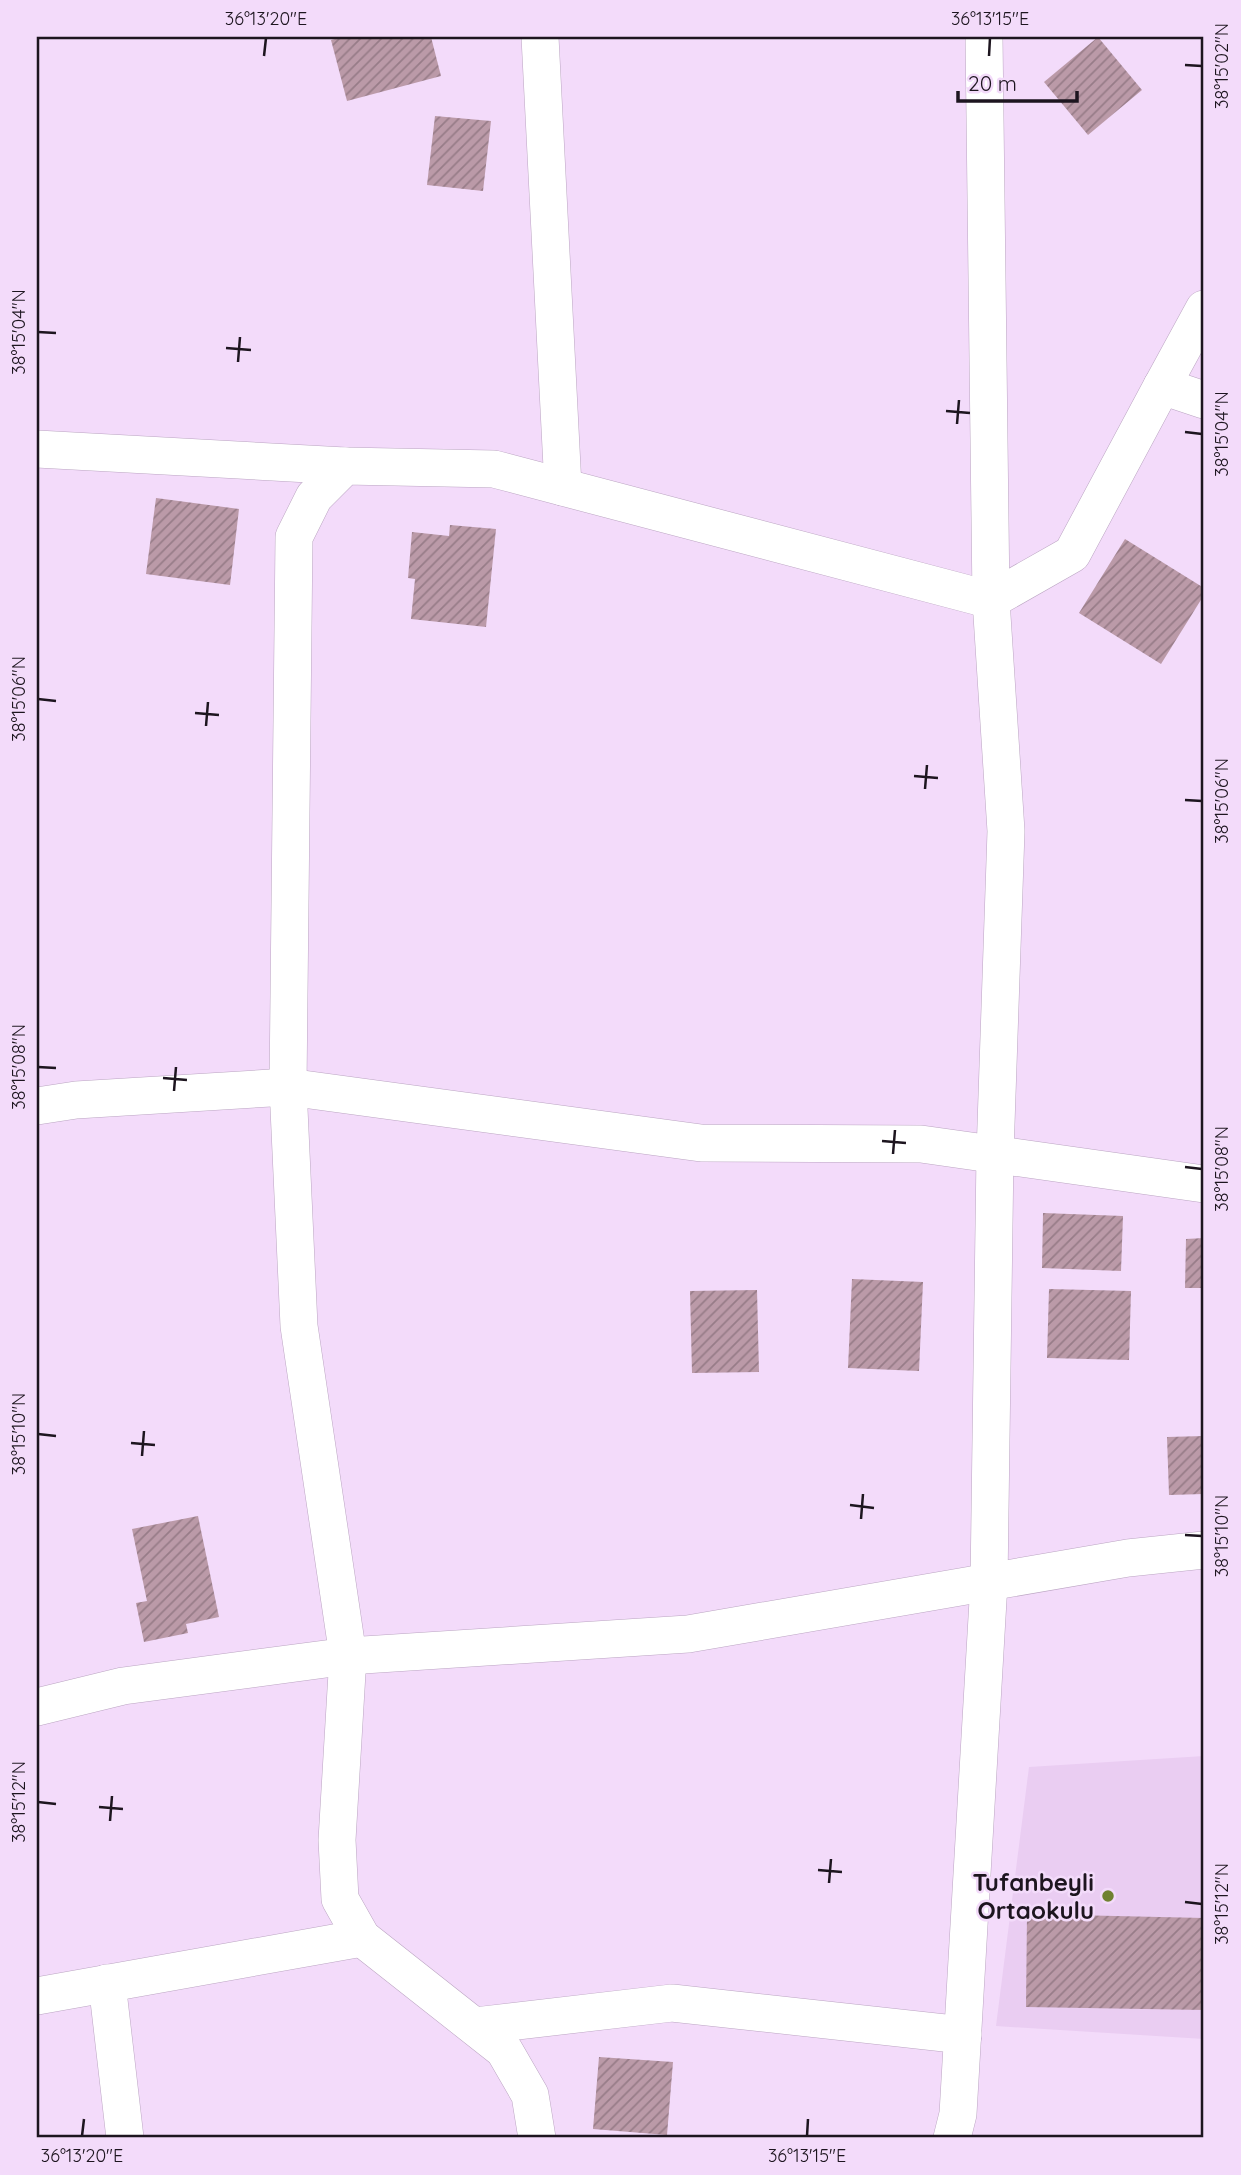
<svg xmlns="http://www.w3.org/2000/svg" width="1241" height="2175" viewBox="0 0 1241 2175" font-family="Quicksand,sans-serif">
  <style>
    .built { fill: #eacdf2 }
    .building { fill: url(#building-hatch) }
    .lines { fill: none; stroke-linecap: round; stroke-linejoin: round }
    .street-casing { stroke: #bba5c2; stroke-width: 38 }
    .street { stroke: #fff; stroke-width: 37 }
    .ticks { fill: none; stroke: #1d151f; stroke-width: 2.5 }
    .poi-dot { fill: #708130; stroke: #f3dbfa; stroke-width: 2.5 }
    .labels { text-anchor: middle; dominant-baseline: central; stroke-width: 5; stroke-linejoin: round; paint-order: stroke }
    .poi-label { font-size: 24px; font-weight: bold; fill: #1d151f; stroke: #f3dbfa; text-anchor: end }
    .neatline { fill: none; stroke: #1d151f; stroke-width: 2.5 }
    .ticks-label { font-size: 18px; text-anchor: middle; fill: #1d151f }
  </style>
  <defs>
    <pattern id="building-hatch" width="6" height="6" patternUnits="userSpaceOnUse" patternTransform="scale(1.75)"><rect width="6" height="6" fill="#bb9aa8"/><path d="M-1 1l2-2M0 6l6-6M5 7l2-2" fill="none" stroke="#977c88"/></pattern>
  </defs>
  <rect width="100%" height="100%" fill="#f3dbfa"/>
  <polygon class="built" points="1204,1756 1204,2039 996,2026 1029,1767"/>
  <g class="building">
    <polygon points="343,37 431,37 441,76 347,101 331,40"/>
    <polygon points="1098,37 1142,90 1088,135 1044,82"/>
    <polygon points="435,116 491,121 483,191 427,185"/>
    <polygon points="156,498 239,509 230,585 146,574"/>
    <polygon points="450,525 496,529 486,627 411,619 415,579 408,578 412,532 449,536"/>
    <polygon points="1125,539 1204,588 1204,595 1161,664 1079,613"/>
    <polygon points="1043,1213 1123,1216 1121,1271 1042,1268"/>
    <polygon points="1204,1238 1204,1288 1185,1288 1186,1239"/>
    <polygon points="852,1279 923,1282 919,1371 848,1368"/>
    <polygon points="1049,1289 1131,1291 1129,1360 1047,1358"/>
    <polygon points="757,1290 759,1372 692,1373 690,1291"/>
    <polygon points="1204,1436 1204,1494 1169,1495 1167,1437"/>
    <polygon points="198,1516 219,1617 186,1624 188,1633 144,1642 136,1603 147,1601 132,1529"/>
    <polygon points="1027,1914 1204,1918 1204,2010 1026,2007"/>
    <polygon points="599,2057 673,2062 667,2135 593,2129"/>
  </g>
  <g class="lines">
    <g class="street-casing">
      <g id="street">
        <polyline points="540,37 563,487"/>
        <polyline points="1204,309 1162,386 1204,400"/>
        <polyline points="37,449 345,466"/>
        <polyline points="37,1106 76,1100 288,1087 701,1143 921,1144 1204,1184"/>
        <polyline points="37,1707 123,1686 348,1656 688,1634 1128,1558 1204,1550"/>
        <polyline points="107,1983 125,2138"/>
        <polyline points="37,1996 362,1938"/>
        <polyline points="475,2026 672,2003 963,2035"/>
        <polyline points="537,2138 530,2095 504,2050 362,1938 340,1899 337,1840 348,1656 299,1326 288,1087 294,537 314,497 345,466 494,469 991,600 1072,554 1162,386"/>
        <polyline points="952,2138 958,2114 989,1583 995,1154 1006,831 991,600 984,37"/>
      </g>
    </g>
    <use href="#street" class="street"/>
  </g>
  <path class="ticks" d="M 264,56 L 266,38M 989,56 L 990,38M 1185,65 L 1202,66M 38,332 L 56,333M 226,348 L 251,350M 238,362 L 240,337M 946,411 L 970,413M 957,424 L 959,400M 1185,432 L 1202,434M 38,699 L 56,701M 195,713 L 219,715M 206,726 L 208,702M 914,776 L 938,778M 925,789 L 927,765M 1185,800 L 1202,801M 38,1067 L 56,1068M 163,1078 L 187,1080M 174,1091 L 176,1067M 882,1141 L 906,1143M 893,1154 L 895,1130M 1185,1167 L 1202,1169M 38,1434 L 56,1436M 131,1443 L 155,1445M 142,1456 L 144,1431M 850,1505 L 874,1508M 861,1519 L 863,1494M 1185,1535 L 1202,1536M 38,1802 L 56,1804M 99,1807 L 123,1809M 110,1821 L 112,1796M 818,1870 L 842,1872M 829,1883 L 831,1859M 1185,1902 L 1202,1904M 82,2136 L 84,2119M 807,2136 L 808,2119"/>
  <circle class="poi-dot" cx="1108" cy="1896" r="7"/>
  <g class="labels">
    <g class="poi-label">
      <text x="1094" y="1882">Tufanbeyli<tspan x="1094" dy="28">Ortaokulu</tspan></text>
    </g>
  </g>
  <rect width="1241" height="2175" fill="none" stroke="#f3dbfa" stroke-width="77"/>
  <path d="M958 91v10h119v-10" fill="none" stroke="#1d151f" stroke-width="3.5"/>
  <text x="968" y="91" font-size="21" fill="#1d151f" stroke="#f3dbfa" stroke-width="5" paint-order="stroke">20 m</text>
  <rect x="38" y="38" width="1164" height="2098" class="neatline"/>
  <g class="ticks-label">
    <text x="266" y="25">36°13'20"E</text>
    <text x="990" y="25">36°13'15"E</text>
    <text transform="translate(1222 66) rotate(-90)" y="6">38°15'02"N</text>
    <text transform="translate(19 332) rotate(-90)" y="6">38°15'04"N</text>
    <text transform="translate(1222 434) rotate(-90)" y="6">38°15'04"N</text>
    <text transform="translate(19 699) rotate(-90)" y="6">38°15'06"N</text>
    <text transform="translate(1222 801) rotate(-90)" y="6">38°15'06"N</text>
    <text transform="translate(19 1067) rotate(-90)" y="6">38°15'08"N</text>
    <text transform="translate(1222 1169) rotate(-90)" y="6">38°15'08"N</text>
    <text transform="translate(19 1434) rotate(-90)" y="6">38°15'10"N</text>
    <text transform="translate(1222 1536) rotate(-90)" y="6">38°15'10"N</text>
    <text transform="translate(19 1802) rotate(-90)" y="6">38°15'12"N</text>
    <text transform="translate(1222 1904) rotate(-90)" y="6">38°15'12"N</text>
    <text x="82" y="2162">36°13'20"E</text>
    <text x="807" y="2162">36°13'15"E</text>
  </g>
</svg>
